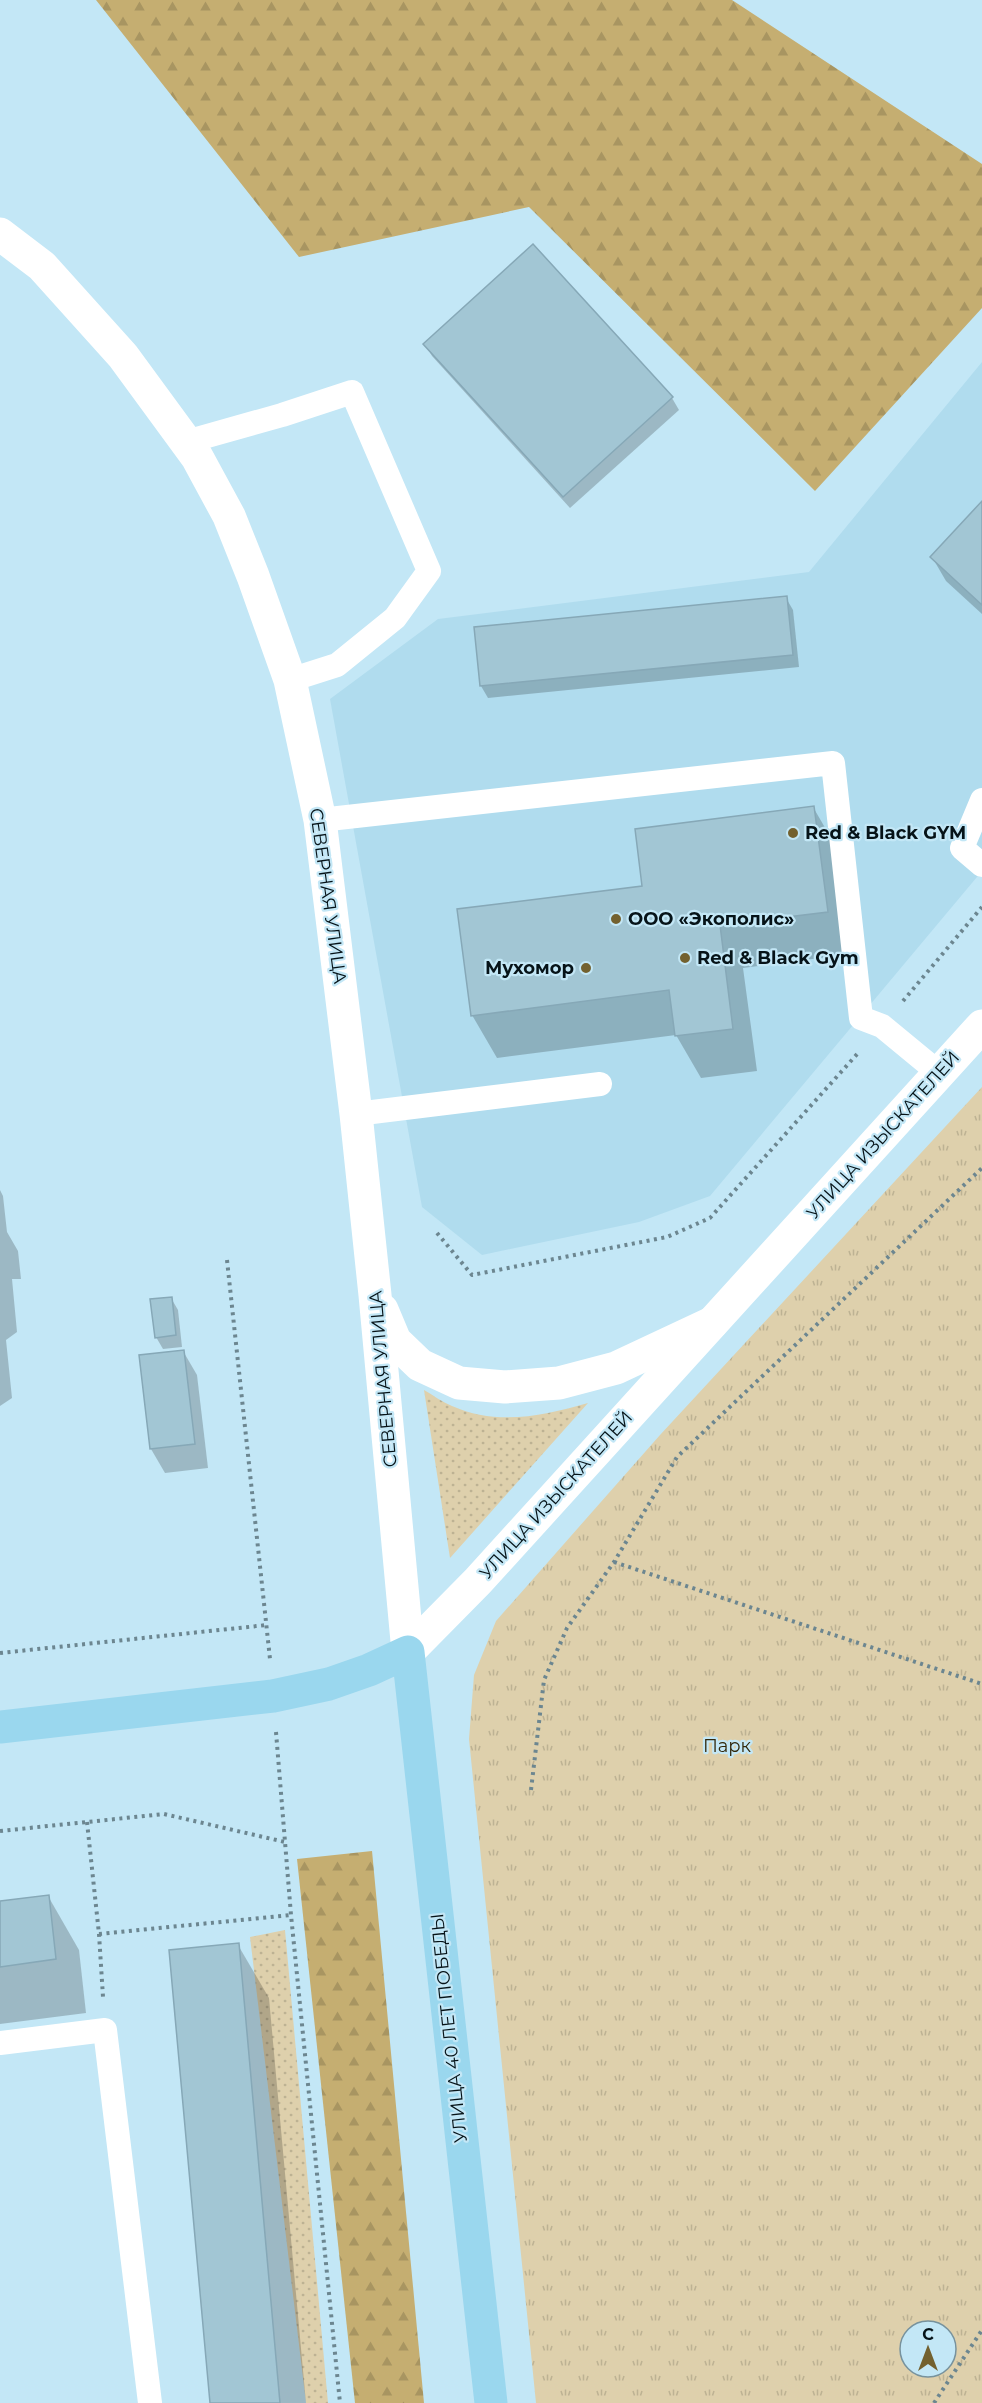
<svg xmlns="http://www.w3.org/2000/svg" width="982" height="2403" viewBox="0 0 982 2403" font-family="Montserrat,sans-serif">
  <style>
    .built { fill: #b0dcee }
    .grass { fill: url(#grass-dots) }
    .forest { fill: url(#forest-firs) }
    .park { fill: url(#park-tufts); fill-rule: evenodd }
    .shadow { fill: #0003 }
    .building { fill: #a2c6d4; stroke: #86a8b7; stroke-width: 1.5 }
    .lines { fill: none; stroke-linecap: round; stroke-linejoin: round }
    .path { stroke: #6c8690; stroke-width: 4; stroke-dasharray: 3 4.5; stroke-linecap: butt }
    .service { stroke: #fff; stroke-width: 24 }
    .minor { stroke: #fff; stroke-width: 33 }
    .tertiary { stroke: #fff; stroke-width: 33 }
    .primary { stroke: #9ad7ee; stroke-width: 33 }
    .poi-dot { fill: #73612f; stroke: #c3e7f6; stroke-width: 2 }
    .labels { text-anchor: middle; dominant-baseline: central; stroke-width: 4.5; stroke-linejoin: round; paint-order: stroke }
    .poi-label { font-size: 18px; font-weight: bold; fill: #061318; stroke: #c3e7f6; text-anchor: start }
    .street-label { font-size: 18px; fill: #061318; stroke: #c3e7f6 }
    .park-label { font-size: 18px; fill: #32280b; stroke: #c3e7f6 }
  </style>
  <defs>
    <pattern id="grass-dots" width="8" height="8" patternUnits="userSpaceOnUse" patternTransform="scale(1.5)"><rect width="8" height="8" fill="#ded0ac"/><path d="M2 2h.1M6 6h.1" fill="none" stroke="#bdb293" stroke-width="1.8" stroke-linecap="round"/></pattern>
    <pattern id="forest-firs" width="22" height="20" patternUnits="userSpaceOnUse" patternTransform="scale(1.5)"><rect width="22" height="20" fill="#c5ae71"/><path d="M5 1l3.5 6h-7zM16 11l3.5 6h-7z" fill="#a89561"/></pattern>
    <pattern id="park-tufts" width="24" height="20" patternUnits="userSpaceOnUse" patternTransform="scale(1.5)"><rect width="24" height="20" fill="#ded0ac"/><path d="M3 7l-1-3M5 7V3M7 7l1-3M15 17l-1-3M17 17v-4M19 17l1-3" fill="none" stroke="#bdb293"/></pattern>
  </defs>
  <rect width="100%" height="100%" fill="#c3e7f6"/>
  <polygon class="built" points="982,362 982,871 710,1196 639,1222 482,1255 422,1207 330,699 438,619 809,572"/>
  <g class="grass">
    <path d="M 424,1390 C 433,1395 442,1402 452,1406 C 497,1426 543,1416 588,1403 L 450,1558 Z"/>
    <polygon points="285,1930 328,2403 306,2403 250,1937"/>
  </g>
  <g class="forest">
    <polygon points="96,0 732,0 982,164 982,308 815,491 529,207 299,257"/>
    <polygon points="372,1851 424,2403 355,2403 297,1859"/>
  </g>
  <path class="park" d="M 982,1087 L 982,2403 L 536,2403 L 469,1739 L 474,1675 L 496,1621 L 660,1435 ZM 910,2331 L 946,2331 L 946,2367 L 910,2367 Z"/>
  <g class="shadow">
    <polygon points="425,344 672,398 679,410 570,508 432,356"/>
    <polygon points="982,503 982,614 946,581 932,557"/>
    <polygon points="786,598 793,610 799,667 488,698 481,686"/>
    <polygon points="813,807 838,850 851,954 743,968 757,1071 701,1078 676,1035 497,1058 472,1015 643,887"/>
    <polygon points="0,1190 3,1196 7,1232 18,1251 21,1279 12,1279 17,1332 6,1340 12,1398 0,1406"/>
    <polygon points="171,1298 178,1310 182,1347 163,1349 156,1337"/>
    <polygon points="183,1351 197,1375 208,1468 165,1473 151,1449"/>
    <polygon points="48,1896 79,1950 86,2013 0,2024 0,1902"/>
    <polygon points="238,1945 269,1998 306,2403 212,2403"/>
  </g>
  <g class="building">
    <polygon points="533,244 673,397 563,497 423,344"/>
    <polygon points="982,501 982,605 930,557"/>
    <polygon points="787,596 793,655 480,686 474,627"/>
    <polygon points="814,806 828,912 720,925 733,1029 675,1036 669,990 471,1016 457,909 642,886 635,829"/>
    <polygon points="172,1297 176,1335 155,1338 150,1299"/>
    <polygon points="184,1350 195,1444 150,1449 139,1355"/>
    <polygon points="49,1895 56,1959 0,1967 0,1901"/>
    <polygon points="239,1943 280,2403 210,2403 169,1950"/>
  </g>
  <g class="lines">
    <g class="path">
      <polyline points="903,1001 982,907"/>
      <polyline points="437,1233 472,1275 667,1237 710,1218 859,1052"/>
      <polyline points="227,1260 270,1659"/>
      <polyline points="614,1562 982,1684"/>
      <polyline points="0,1653 267,1625"/>
      <polyline points="276,1732 291,1915 340,2403"/>
      <polyline points="531,1790 544,1680 567,1628 614,1562 677,1457 982,1168"/>
      <polyline points="87,1822 99,1934 103,1997"/>
      <polyline points="0,1831 164,1814 285,1842"/>
      <polyline points="99,1934 291,1915"/>
      <polyline points="934,2403 982,2330"/>
    </g>
    <g class="service">
      <polyline points="186,442 282,415 352,392 429,571 395,618 337,665 290,680"/>
      <polyline points="982,800 962,848 982,865"/>
      <polyline points="320,820 833,763 861,1018 882,1026 939,1073"/>
      <polyline points="356,1114 600,1084"/>
      <polyline points="0,2043 105,2030 150,2403"/>
    </g>
    <g class="minor">
      <polyline points="0,234 42,266 123,356 197,457 229,516 253,576 290,680 320,820 356,1114 375,1295 408,1652"/>
      <polyline points="382,1310 395,1341 420,1365 459,1383 505,1387 559,1383 616,1368 712,1323"/>
    </g>
    <polyline class="tertiary" points="408,1652 478,1581 982,1026"/>
    <polyline class="primary" points="0,1727 273,1696 329,1684 369,1670 408,1652 491,2403"/>
  </g>
  <g class="poi-dot">
    <circle cx="793" cy="833" r="6"/>
    <circle cx="616" cy="919" r="6"/>
    <circle cx="685" cy="958" r="6"/>
    <circle cx="586" cy="968" r="6"/>
  </g>
  <g class="labels">
    <g class="poi-label">
      <text x="805" y="833">Red &amp; Black GYM</text>
      <text x="628" y="919">ООО «Экополис»</text>
      <text x="697" y="958">Red &amp; Black Gym</text>
      <text x="574" y="968" text-anchor="end">Мухомор</text>
    </g>
    <g class="street-label">
      <text transform="translate(328 896) rotate(82)">СЕВЕРНАЯ УЛИЦА</text>
      <text transform="translate(883 1135) rotate(-48)">УЛИЦА ИЗЫСКАТЕЛЕЙ</text>
      <text transform="translate(383 1379) rotate(-95)">СЕВЕРНАЯ УЛИЦА</text>
      <text transform="translate(556 1495) rotate(-48)">УЛИЦА ИЗЫСКАТЕЛЕЙ</text>
      <text transform="translate(449 2028) rotate(-96)">УЛИЦА 40 ЛЕТ ПОБЕДЫ</text>
    </g>
    <g class="park-label">
      <text x="727" y="1746">Парк</text>
    </g>
  </g>
  <g transform="translate(928 2349)"><circle r="28" fill="#c3e7f6" stroke="#77929d" stroke-width="1.5"/>
  <path d="M0-4.5L10 22L0 15L-10 22Z" fill="#73612f"/>
  <text y="-9" font-size="16" font-weight="bold" text-anchor="middle" fill="#061318">С</text>
  </g>
</svg>
